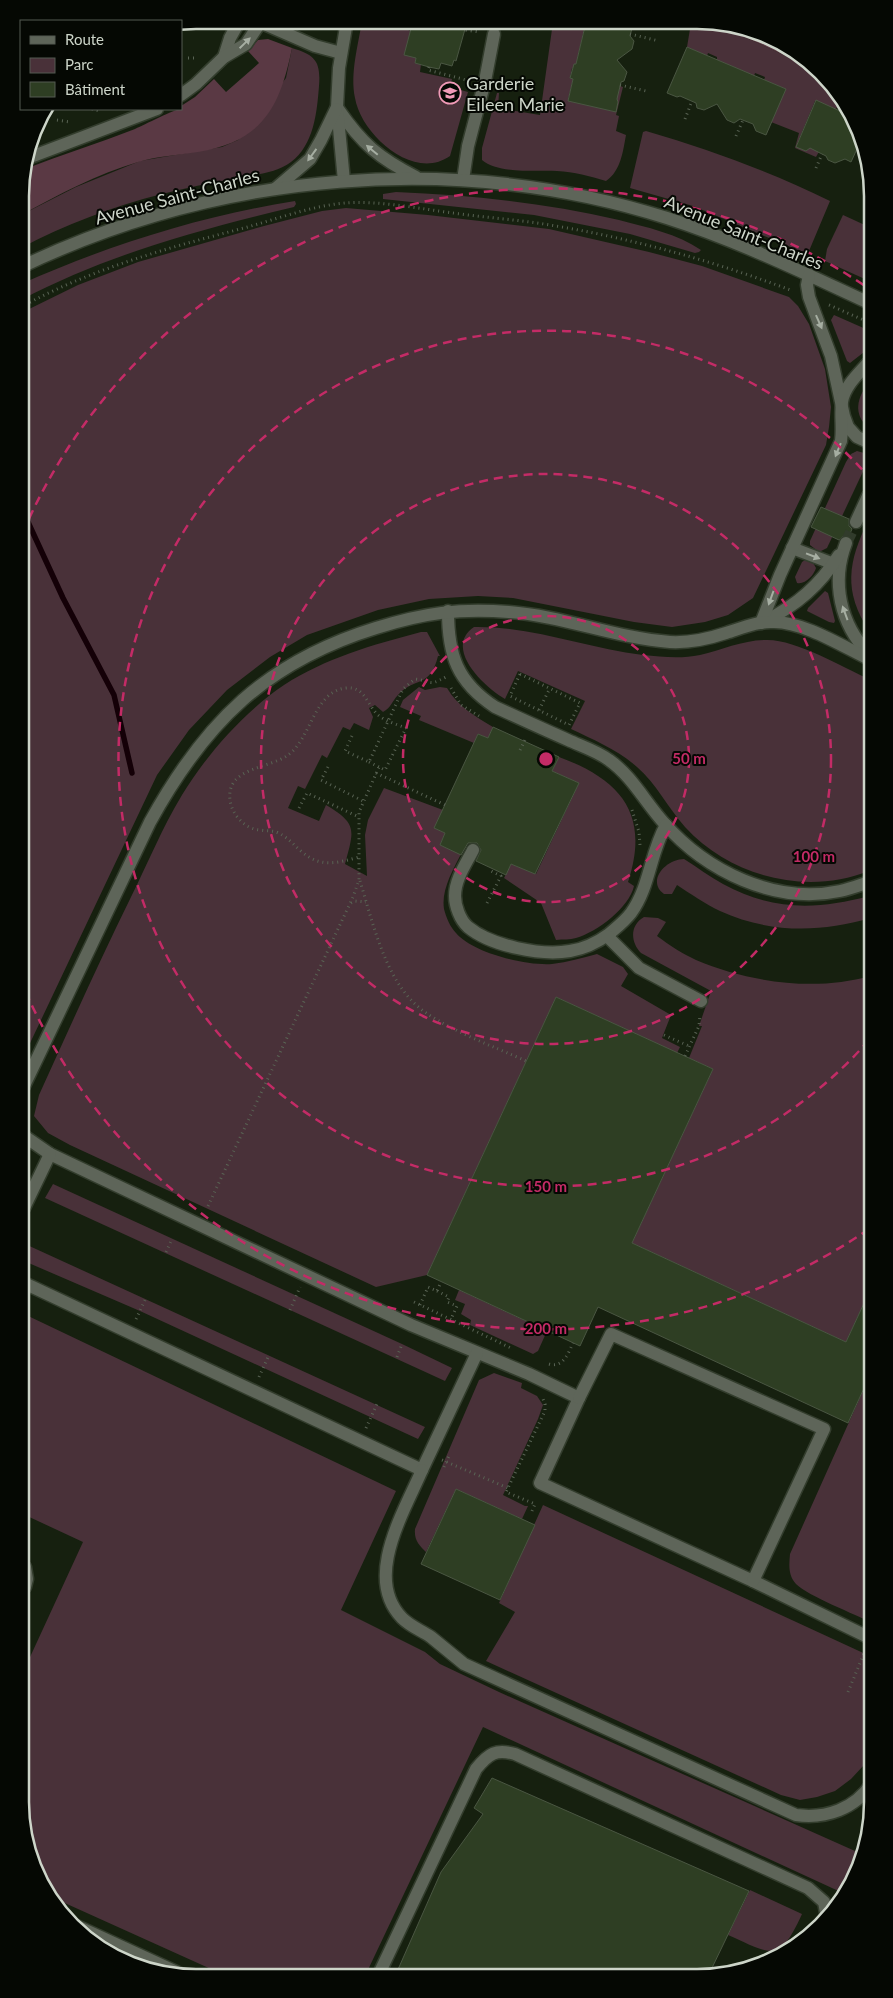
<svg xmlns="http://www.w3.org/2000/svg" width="893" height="1998" viewBox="0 0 893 1998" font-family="Lato,sans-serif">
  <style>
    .green { fill: #493139 }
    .forest { fill: #5a3944 }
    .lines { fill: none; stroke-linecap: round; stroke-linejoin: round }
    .stream { stroke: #140007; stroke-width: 5.5 }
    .building { fill: #2e3e23; stroke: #4a5642 }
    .minor-tunnel { stroke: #313b2b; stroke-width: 12; stroke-dasharray: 12 6; stroke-linecap: butt }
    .minor-casing { stroke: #333d2d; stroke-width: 15 }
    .path { stroke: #596354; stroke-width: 3; stroke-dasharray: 1 4; stroke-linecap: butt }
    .minor { stroke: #5e6559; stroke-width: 12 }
    .oneway { fill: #a6aea2 }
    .ring { fill: none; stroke: #c32b66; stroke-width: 2.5; stroke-dasharray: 9 6 }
    .labels { text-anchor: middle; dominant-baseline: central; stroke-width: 4; stroke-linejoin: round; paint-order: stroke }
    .poi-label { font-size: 18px; fill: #cdd5c9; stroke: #050803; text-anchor: start }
    .street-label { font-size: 18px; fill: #cdd5c9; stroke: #050803 }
    .rim { fill: none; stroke: #cdd5c9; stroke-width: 2.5 }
    .centre { fill: #c32b66; stroke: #050803; stroke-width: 2.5 }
    .ring-label { font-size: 15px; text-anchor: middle; font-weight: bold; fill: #c32b66; stroke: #050803; stroke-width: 4; stroke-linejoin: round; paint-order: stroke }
  </style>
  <rect width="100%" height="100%" fill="#16200f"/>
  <g class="green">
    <path d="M 362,21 L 407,21 L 405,29 L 411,31 L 416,58 L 415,63 L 421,64 L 420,72 L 452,79 L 450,87 L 468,92 L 450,156 C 413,182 361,134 355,98 C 350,73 358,46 362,21 Z"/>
    <path d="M 553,22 L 583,22 L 582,29 L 584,29 L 575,69 L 572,68 L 570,78 L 573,79 L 568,100 L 613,111 L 616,109 L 618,102 L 616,98 L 620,86 L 623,87 L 616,115 L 619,116 L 616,131 L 626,135 C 623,151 621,171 606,181 C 590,176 574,172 557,171 C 537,170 498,174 482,160 L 482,148 L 497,93 L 499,93 L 498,108 L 540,115 Z"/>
    <polygon points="691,23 714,23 819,71 849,108 853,117 845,114 846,110 837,107 836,109 815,101 797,144 798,148 811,143 821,148 816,157 795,148 799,133 771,122 785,89 764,80 765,77 755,73 754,76 717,60 717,57 708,53 707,56 687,47"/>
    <path d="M 292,48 C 315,55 321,61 319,86 C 317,112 314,145 291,162 C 275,174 252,175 233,179 C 209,183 186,188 162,194 C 114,206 64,225 21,248 L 21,215 L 76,187 L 140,161 L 222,147 L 238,140 L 286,78 Z"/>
    <path d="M 646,131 C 709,149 771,172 830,201 L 809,251 L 805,253 L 693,206 L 630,188 L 643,132 Z"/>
    <path d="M 396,192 C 471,195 545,203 619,220 C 646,227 678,234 701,250 L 699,252 L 695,253 L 630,234 L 534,215 L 383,199 L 383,194 Z"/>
    <path d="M 295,201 L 296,204 L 294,207 C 201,229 106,255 21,300 L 21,284 C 109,245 200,216 295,201 Z"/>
    <polygon points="346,208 428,215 549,229 649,252 702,266 789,297 798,306 809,324 825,369 831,407 829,427 826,445 753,598 728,615 705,622 672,627 634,622 513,598 478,596 429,599 378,610 307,635 270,657 227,690 189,730 157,775 23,1058 21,313 78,285 138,262 264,226 322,211"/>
    <polygon points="843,215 867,226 867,280 825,261 827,249"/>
    <polygon points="834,315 868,330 868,349 850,363 847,361 831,320"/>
    <path d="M 868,384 L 868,427 C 853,415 857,397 868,384 Z"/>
    <polygon points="857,451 864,453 867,458 867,463 827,548 819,552 810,545 810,541 846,462 851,454"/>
    <path d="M 868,521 L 869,631 C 843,591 848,562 868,521 Z"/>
    <path d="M 805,560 L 812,561 L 816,568 C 814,575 805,585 797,583 L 795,577 L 802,562 Z"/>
    <polygon points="825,591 828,593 835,621 834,623 829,622 807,611 808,608"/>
    <path d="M 474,627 C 533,626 585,648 643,655 C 662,657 681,659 700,655 C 722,650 743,640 766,640 C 795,639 842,667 869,679 L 869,871 C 806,896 731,877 685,827 C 668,808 656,783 637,767 C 618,750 594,740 571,729 L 585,701 L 518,671 L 505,699 C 484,687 443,648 474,627 Z"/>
    <path d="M 421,632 L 427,632 L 440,656 L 438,656 C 430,689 415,676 398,695 C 392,701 391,708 383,712 L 375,705 L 369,708 L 373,717 L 369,730 L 354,723 L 350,730 L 343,727 L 327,758 L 322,755 L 305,789 L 298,786 L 288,808 L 319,821 L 326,805 C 358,824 354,830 345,864 L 367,876 L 365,835 L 368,820 L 384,788 L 443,810 L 435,828 L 445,833 L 440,845 L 461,854 C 453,870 441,890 444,909 C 446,917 450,927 456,933 C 473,953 526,966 552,964 C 568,962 582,958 597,954 L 623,967 L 628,974 L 621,986 L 671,1015 L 662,1038 L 680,1047 L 677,1053 L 556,997 L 427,1275 L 376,1287 L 70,1145 L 48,1133 L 34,1116 L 39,1095 C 69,1029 99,962 131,897 C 148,863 162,828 182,795 C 207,754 244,712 284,685 C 326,658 372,645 421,632 Z"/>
    <path d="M 419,687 L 425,690 L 440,687 L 447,688 C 458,707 475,716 493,727 L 488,738 L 478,734 L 474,743 L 419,720 L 421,716 L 400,707 L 403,700 Z"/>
    <path d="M 559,757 C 622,780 650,815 628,882 L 634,886 C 629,908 597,932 576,938 C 570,940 563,939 556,940 L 541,903 L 504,878 L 511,864 L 536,874 L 579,783 L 552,771 Z"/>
    <path d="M 684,859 C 697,867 710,877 723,884 C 772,911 817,910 869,896 L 870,918 C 820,933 768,933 720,911 C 705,904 691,894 677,885 L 672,894 L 664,894 C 646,881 666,859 684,859 Z"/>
    <path d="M 644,917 L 658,918 L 666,922 L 657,936 C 669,945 683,954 696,960 C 748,982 815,992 870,976 L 871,1288 L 846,1342 L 632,1243 L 713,1069 L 689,1058 L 702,1026 L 699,1026 L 711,991 L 641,953 C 630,942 630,925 644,917 Z"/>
    <polygon points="53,1184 402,1344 452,1368 445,1381 45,1198"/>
    <polygon points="25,1244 425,1427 418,1439 140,1311 24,1261"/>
    <polygon points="459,1290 547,1331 538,1351 533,1354 470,1325 471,1320 461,1314 465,1304 455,1300"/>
    <polygon points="24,1314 396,1491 341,1610 425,1652 440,1664 499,1692 855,1851 860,1850 866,1829 870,1823 860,1869 845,1894 483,1727 366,1974 222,1974 47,1895 26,1848 25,1668 83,1542 25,1515"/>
    <path d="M 494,1373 L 522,1383 L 521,1388 L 537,1396 L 543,1405 L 538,1419 L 503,1495 L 525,1506 L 528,1506 L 522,1519 L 456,1489 L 426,1552 C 419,1545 414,1540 415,1529 L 479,1380 Z"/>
    <path d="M 871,1373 L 872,1623 C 855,1614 808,1596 796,1584 C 788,1575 789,1565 790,1554 Z"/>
    <polygon points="543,1505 872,1657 872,1746 864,1765 851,1779 835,1791 817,1797 800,1800 781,1795 486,1661 515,1612 499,1603"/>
    <path d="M 750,1890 L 802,1914 C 779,1964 773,1955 728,1935 Z"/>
  </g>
  <g class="forest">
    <polygon points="714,23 731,23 813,64 819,71"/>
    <path d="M 268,39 L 292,48 C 280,107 263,141 198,152 C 179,155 158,156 138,162 C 97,174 58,195 21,215 L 20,184 L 25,169 C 61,155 99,143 135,129 C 144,125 175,109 181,109 L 181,106 L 195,97 L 214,79 L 226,92 L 259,63 L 248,51 L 258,40 Z"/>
  </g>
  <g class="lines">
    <polyline class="stream" points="22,509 63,598 114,695 132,773"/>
  </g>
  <g class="building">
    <polygon points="413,21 467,22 456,61 454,60 452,66 441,63 439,69 429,67 415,63 416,58 404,55"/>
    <polygon points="586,22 630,23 629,27 632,28 630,36 634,41 632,49 617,60 627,72 624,81 621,82 617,99 618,102 616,112 568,101 573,79 570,78 574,64 576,64"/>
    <polygon points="687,47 786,89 766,135 756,131 753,124 740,119 734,123 727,120 717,104 704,110 697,108 696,103 680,96 677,97 667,93"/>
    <polygon points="816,100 853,117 862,138 851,162 845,159 835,163 828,160 826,156 810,148 806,151 796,147"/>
    <polygon points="821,507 849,519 849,526 852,529 849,536 844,535 839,540 811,527"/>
    <polygon points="493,727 559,757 552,771 579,783 535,874 511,864 506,875 476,861 481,850 477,843 468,843 461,855 440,845 445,833 434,828 478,734 488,738"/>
    <polygon points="556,997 713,1069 632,1243 846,1342 871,1288 871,1373 848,1423 598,1307 580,1346 427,1275"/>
    <polygon points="456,1489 535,1525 500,1600 421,1564"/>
    <polygon points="492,1778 749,1891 710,1972 396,1974 441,1872 483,1814 474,1808"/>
  </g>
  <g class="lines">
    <polyline class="minor-tunnel" points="846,543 856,522"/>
    <g class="minor-casing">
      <g id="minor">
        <polyline points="255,20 315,46 341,53"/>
        <polyline points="224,57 230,38 240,20"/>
        <polyline points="181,95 196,84 224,57 246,44 260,23"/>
        <path d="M 338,109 C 362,144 379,158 416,177"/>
        <polyline points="28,158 157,109"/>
        <polyline points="463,180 468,146 485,81 494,34"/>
        <polyline points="344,181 337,107 339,68 347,21"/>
        <polyline points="275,189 310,159 321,140 336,109"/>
        <path d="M 21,267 C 220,172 456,151 667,218 C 736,240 802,272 867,302"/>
        <polyline points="809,275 807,285 809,297 831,356 844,416 848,427 857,437 868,442"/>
        <polyline points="856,522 868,496"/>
        <path d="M 846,543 C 831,582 840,624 869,654"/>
        <polyline points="792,548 834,564"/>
        <path d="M 448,611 C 448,655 457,682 495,707 C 519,718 543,729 568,740 C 581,746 597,751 609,760 C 632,776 645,802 664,823 C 706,871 775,905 840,891 C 850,889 860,885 869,882"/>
        <path d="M 765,621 C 797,605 820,585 839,555"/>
        <path d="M 761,623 L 780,575 L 841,441 C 843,428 840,414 842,402 C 844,387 858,374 868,363"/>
        <path d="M 473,850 C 466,864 455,879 455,896 C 455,906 460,920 468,927 C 491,946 541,956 570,951 C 583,949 598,942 609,934 C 616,928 625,921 631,913 C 650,887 650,853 666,825"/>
        <polyline points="607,936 639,968 701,1001"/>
        <path d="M 23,1088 L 150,822 C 205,722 266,662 376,628 C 424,613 459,608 509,612 C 564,616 615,638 670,642 C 689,643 708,639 726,633 C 742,628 758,621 774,622 C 804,622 842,646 869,659"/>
        <polyline points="24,1136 50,1154 411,1325 529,1374 579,1398 540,1483 753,1581 872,1639"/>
        <polyline points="24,1208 50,1154"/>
        <polyline points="24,1283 422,1470 477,1353"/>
        <polyline points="579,1398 611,1334 824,1429 753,1581"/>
        <path d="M 422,1470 C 404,1512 363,1578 402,1618 C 411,1627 421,1630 431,1637 C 442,1646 453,1655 464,1664 L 796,1815 C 826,1819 855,1809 872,1783"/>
        <polyline points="25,1567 27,1579 25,1587"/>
        <polyline points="70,1923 183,1975"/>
        <path d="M 379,1974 L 476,1769 C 489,1753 496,1749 515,1754 L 808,1888 L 824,1902 L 827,1918"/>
      </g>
    </g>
    <g class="path">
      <polyline points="466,22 464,30 480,32"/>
      <polyline points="630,34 659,41"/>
      <polyline points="188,58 196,58"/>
      <polyline points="429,67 428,70 470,81"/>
      <polyline points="620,85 646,91"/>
      <polyline points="92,109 99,111"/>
      <polyline points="685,119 692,101"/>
      <polyline points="57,120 70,122"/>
      <polyline points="39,134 44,125"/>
      <polyline points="736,136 743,120"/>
      <polyline points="816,168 822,154"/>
      <polyline points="829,305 868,322"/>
      <path d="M 21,307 C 91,269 167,248 244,228 C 277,219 311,206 345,203 C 376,200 422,209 453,213 C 481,217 509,219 537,223 C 624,236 711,260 793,291"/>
      <polygon points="520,674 580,703 569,725 510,696"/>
      <polyline points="451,688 461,705 479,716"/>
      <polyline points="539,710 550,688"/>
      <path d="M 352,736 L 345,751 L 369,762 L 403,689 L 415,679 C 433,681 427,687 446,677"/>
      <polyline points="520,750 526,738"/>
      <polyline points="369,762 379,767"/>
      <polyline points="328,767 321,780 363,801"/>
      <polyline points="376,773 445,805"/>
      <polyline points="299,808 307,793 359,817"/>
      <polyline points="632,810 639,832 640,845"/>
      <path d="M 360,881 C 372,920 384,974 414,1003 C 437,1026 495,1047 526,1061"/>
      <polyline points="351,903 355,901 366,902"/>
      <polyline points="487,903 501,876 491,871 493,869"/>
      <polyline points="664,1035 689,1046"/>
      <polyline points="685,1056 699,1026 700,1015"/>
      <path d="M 208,1206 L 353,897 L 359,880 L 359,812 L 379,767 L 385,770 L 406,728 C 398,725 385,721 378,715 C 367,705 365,686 346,688 C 314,691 311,739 288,755 C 269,769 226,767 230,800 C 232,815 245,829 260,830 C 272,832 274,829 285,837 C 291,841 296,847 302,852 C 321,868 337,863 359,857"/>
      <polyline points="166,1252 172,1239"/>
      <polyline points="437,1291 449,1297 447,1302 457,1306 451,1319"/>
      <polyline points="414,1302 511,1348"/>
      <polyline points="420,1305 428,1287 437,1291 441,1282"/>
      <polyline points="290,1310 300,1287"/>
      <polyline points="136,1319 146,1298"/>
      <polyline points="397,1357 402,1344"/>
      <path d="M 549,1364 C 563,1368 568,1354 573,1343"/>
      <polyline points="259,1377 269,1355"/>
      <polyline points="366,1428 377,1404"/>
      <polyline points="442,1460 508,1488"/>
      <polyline points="444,1467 449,1456"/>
      <polyline points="532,1511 535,1504 506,1492 545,1411 545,1404 543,1399"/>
      <polyline points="848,1692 865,1651"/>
    </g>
    <use href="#minor" class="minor"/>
  </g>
  <defs><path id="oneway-solid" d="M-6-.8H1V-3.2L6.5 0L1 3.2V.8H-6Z" transform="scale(1.25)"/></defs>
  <g class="oneway">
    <use href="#oneway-solid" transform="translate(245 43) rotate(-44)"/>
    <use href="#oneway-solid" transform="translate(372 150) rotate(-140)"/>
    <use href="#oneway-solid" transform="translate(312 155) rotate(126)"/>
    <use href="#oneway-solid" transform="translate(819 322) rotate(66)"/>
    <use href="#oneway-solid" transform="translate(838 450) rotate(112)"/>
    <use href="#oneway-solid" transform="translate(813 556) rotate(21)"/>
    <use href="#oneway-solid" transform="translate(771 598) rotate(110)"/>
    <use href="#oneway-solid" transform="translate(845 613) rotate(-110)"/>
  </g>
  <g class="ring">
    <circle cx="546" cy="759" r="143"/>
    <circle cx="546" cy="759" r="285"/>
    <path d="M869 1040A428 428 0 1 1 867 475"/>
    <path d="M869 1229A570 570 0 0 1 23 986M23 532A570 570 0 0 1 865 286"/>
  </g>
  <defs>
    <g id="school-ring" transform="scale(1.125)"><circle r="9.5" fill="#050803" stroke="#f09ab7" stroke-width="1.5"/><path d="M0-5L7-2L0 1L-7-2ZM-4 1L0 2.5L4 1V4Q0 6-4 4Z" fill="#f09ab7"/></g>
  </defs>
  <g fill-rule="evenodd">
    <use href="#school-ring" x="450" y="93"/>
  </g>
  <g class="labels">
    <g class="poi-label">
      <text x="466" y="83">Garderie<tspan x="466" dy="21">Eileen Marie</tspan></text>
    </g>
    <g class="street-label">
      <text transform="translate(177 196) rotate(-15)">Avenue Saint-Charles</text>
      <text transform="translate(744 232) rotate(22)">Avenue Saint-Charles</text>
    </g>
  </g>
  <path d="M0 0H893V1998H0ZM196 29H697A167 167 0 0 1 864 196V1802A167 167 0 0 1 697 1969H196A167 167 0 0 1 29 1802V196A167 167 0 0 1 196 29Z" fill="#050803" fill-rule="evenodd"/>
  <path class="rim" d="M196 29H697A167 167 0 0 1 864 196V1802A167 167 0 0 1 697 1969H196A167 167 0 0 1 29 1802V196A167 167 0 0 1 196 29Z"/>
  <circle cx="546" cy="759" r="8" class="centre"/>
  <g class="ring-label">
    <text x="689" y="764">50 m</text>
    <text x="814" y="862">100 m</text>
    <text x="546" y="1192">150 m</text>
    <text x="546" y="1334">200 m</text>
  </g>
  <rect x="20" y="20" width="162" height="90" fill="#050803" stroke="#555a52"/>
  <rect x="30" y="36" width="25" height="8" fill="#5e6559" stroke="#555a52"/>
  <text x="65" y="45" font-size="15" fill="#cdd5c9">Route</text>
  <rect x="30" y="58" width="25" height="15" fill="#493139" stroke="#555a52"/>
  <text x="65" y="70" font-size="15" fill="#cdd5c9">Parc</text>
  <rect x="30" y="82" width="25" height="15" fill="#2e3e23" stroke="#555a52"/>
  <text x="65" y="95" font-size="15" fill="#cdd5c9">Bâtiment</text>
</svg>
